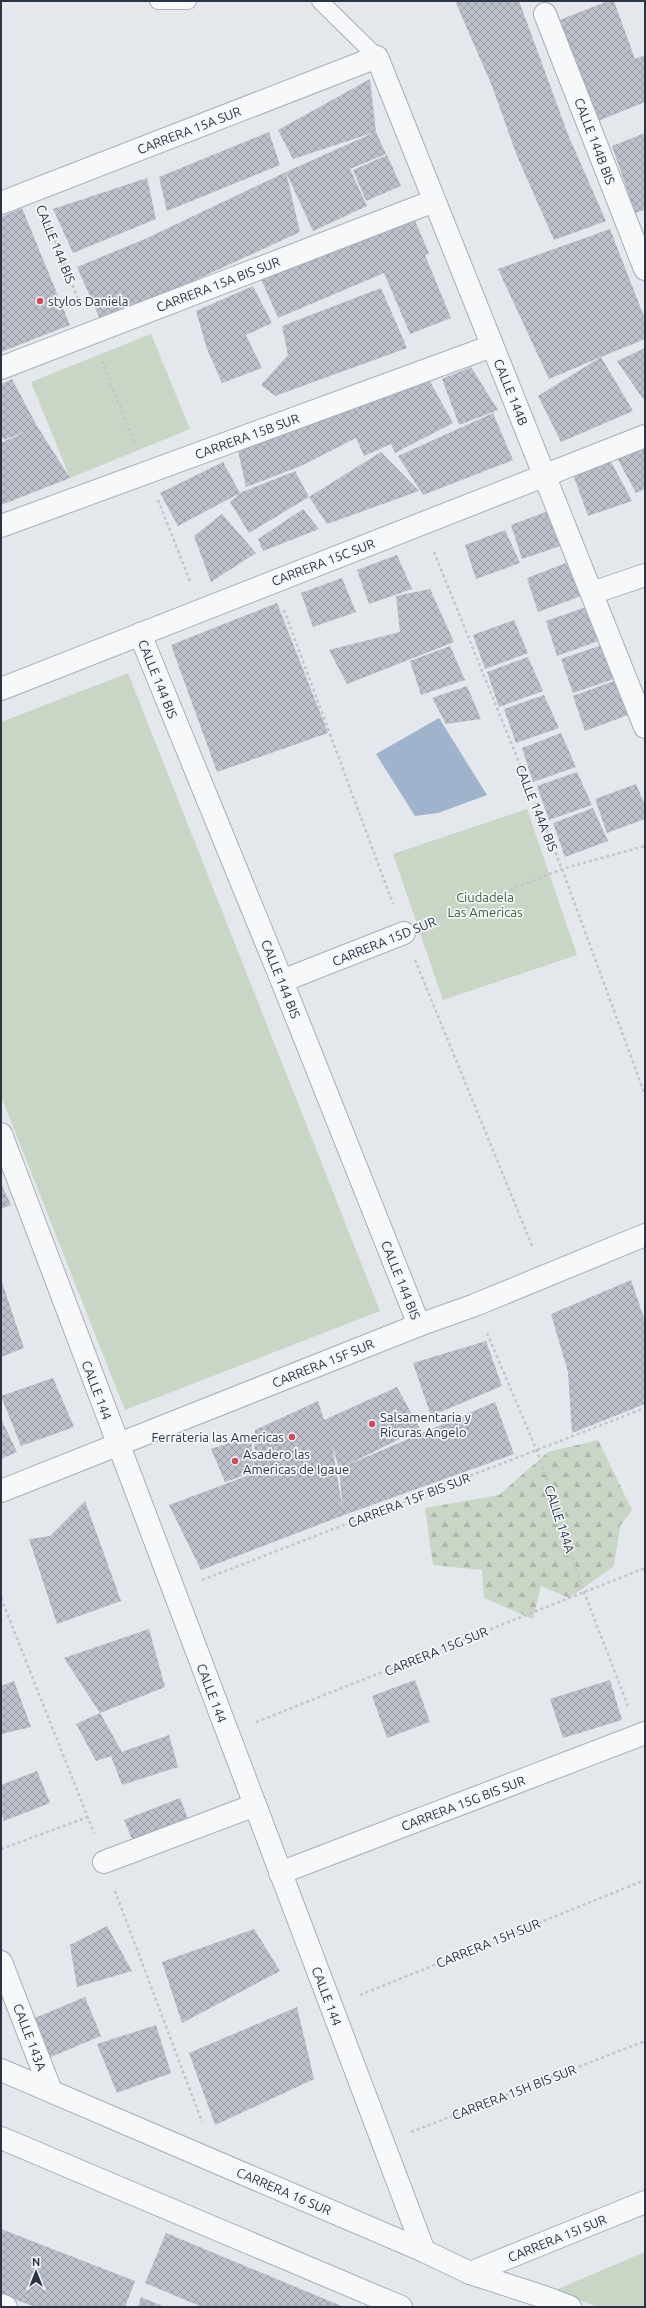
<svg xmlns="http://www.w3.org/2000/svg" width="646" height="2308" viewBox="0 0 646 2308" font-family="Ubuntu,sans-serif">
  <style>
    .forest { fill: url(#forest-firs) }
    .park { fill: #c9d6c5 }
    .water { fill: #9fb4cc }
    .building { fill: url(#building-cross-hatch); fill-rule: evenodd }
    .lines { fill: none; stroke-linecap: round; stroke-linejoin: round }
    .lane-casing { stroke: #a9aeb7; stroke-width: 18 }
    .street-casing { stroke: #a9aeb7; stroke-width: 24 }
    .path { stroke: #c2c5cb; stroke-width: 2.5; stroke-dasharray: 3 3; stroke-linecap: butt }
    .lane { stroke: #f7f8fa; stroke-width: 16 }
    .street { stroke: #f7f8fa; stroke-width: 22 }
    .poi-dot { fill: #d1495b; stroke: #f4f6f9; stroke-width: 1.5 }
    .labels { text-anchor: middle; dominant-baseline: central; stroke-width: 3.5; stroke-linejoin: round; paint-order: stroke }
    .street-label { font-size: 13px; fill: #2b3445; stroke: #f4f6f9 }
    .poi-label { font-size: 13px; fill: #2b3445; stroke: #f4f6f9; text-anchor: start }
    .park-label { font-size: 13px; fill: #3f6138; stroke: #f4f6f9 }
  </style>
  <defs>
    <pattern id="forest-firs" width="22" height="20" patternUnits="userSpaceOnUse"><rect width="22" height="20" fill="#c9d6c5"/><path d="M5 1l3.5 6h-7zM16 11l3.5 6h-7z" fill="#adb8ab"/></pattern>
    <pattern id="building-cross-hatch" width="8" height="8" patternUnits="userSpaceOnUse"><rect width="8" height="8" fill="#bbc0ca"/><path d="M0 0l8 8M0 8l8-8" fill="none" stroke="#989da6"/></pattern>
  </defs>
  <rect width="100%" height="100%" fill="#e4e7ec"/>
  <polygon class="forest" points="598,1440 632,1510 620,1526 614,1566 569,1598 541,1586 533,1619 484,1598 482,1570 433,1565 425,1508 499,1495 548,1452"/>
  <g class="park">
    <polygon points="151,334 190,429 70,478 31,382"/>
    <polygon points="128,673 380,1311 125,1410 1,1096 1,722"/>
    <polygon points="527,809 577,955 443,1000 393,854"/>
    <polygon points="645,2252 645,2307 599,2307 553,2291"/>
  </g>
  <polygon class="water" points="439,718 487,795 438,813 415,816 376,754"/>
  <g class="building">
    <polygon points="455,1 519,1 569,137 606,221 554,240 517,156 492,86"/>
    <polygon points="608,1 614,1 635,59 645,55 645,102 598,121 557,21"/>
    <polygon points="370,79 376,132 386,154 350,169 367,206 313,231 286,172 375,132 293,159 278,130"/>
    <polygon points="269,132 280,165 167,211 159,177"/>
    <polygon points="645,133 645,210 635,213 612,146"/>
    <polygon points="387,155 401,186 366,201 353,170"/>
    <polygon points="286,172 300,232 165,294 100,319 77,267 145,239"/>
    <polygon points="147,178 156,219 73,253 53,209"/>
    <polygon points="22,208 70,325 1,352 1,217"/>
    <polygon points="412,214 429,253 425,255 451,318 410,334 384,273 278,318 261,279"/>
    <polygon points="610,229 645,319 645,339 601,357 633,411 561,442 538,396 601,357 549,379 498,269"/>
    <polygon points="253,286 272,323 246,335 262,368 222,383 207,349 196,311"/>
    <polygon points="381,288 407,348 275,396 261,385 288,355 282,326"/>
    <polygon points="645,348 645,398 643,399 617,361"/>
    <polygon points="471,367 498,410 459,425 442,379"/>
    <polygon points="427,376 453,423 395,453 391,444 364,456 356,438 301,466 246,487 238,451"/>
    <polygon points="12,379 37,426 70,478 1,505 1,443 29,430 4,440 1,434 1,384"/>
    <polygon points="493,413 513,460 423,495 398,456"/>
    <polygon points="645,445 645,489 636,493 616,456"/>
    <polygon points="381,452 419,491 327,524 309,497"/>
    <polygon points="608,456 632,501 588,516 573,474"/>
    <polygon points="223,462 240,493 178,526 160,493"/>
    <polygon points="295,471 309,497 249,533 230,502 240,493"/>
    <polygon points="303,509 319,529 263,551 258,539"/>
    <polygon points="551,510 566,544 522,559 511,525"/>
    <polygon points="222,514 256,553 211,582 194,536"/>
    <polygon points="505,530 520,563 476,579 465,545"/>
    <polygon points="397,555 412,589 369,604 357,570"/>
    <polygon points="566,563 581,596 538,612 527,578"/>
    <polygon points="342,578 356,612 313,627 301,593"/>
    <polygon points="430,589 454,642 347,684 329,650 400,632 396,596"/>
    <polygon points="277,603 328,733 217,772 171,645"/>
    <polygon points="586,607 601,640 557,656 546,621"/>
    <polygon points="514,620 528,653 485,669 473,635"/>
    <polygon points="602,645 617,678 573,693 561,659"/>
    <polygon points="450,646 465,680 421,695 410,661"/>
    <polygon points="528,657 543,691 499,707 487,672"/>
    <polygon points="614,681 628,715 585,731 573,696"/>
    <polygon points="467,686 481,719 446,724 432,698"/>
    <polygon points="544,695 559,728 516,743 504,709"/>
    <polygon points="561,733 576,767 533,782 522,748"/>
    <polygon points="577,772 592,805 549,820 537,786"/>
    <polygon points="636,784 645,805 645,819 607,833 595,799"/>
    <polygon points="593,808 608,841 565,857 553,823"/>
    <polygon points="1,1183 11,1205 1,1209"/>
    <polygon points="1,1279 24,1348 1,1357"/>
    <polygon points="631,1280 645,1321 645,1404 572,1433 568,1372 551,1314"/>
    <polygon points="486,1341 502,1386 431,1416 413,1363"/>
    <polygon points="53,1378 74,1427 21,1446 1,1396"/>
    <path d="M 397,1387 L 420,1429 L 345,1466 L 495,1402 L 514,1454 L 344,1515 L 201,1570 L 169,1505 L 289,1460 L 225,1482 L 211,1449 L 251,1436 L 254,1470 L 255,1430 L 318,1401 L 324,1420 ZM 332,1444 L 339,1469 L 343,1511 Z"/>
    <polygon points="1,1419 17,1452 1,1459"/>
    <polygon points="85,1501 121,1601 57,1624 29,1539 50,1536"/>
    <polygon points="149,1629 165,1687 100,1713 64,1658"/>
    <polygon points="415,1680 430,1722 387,1738 372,1696"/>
    <polygon points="610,1680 622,1720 563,1738 550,1699"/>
    <polygon points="14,1681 31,1727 1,1734 1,1686"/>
    <polygon points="100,1713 122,1752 169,1735 178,1767 122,1785 111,1756 96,1761 76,1724"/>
    <polygon points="37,1771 50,1803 4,1821 1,1813 1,1785"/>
    <polygon points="180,1798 190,1824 135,1846 124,1820"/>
    <polygon points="107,1926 132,1971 77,1987 70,1945"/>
    <polygon points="254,1929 280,1971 182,2023 162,1962"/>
    <polygon points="85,1997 101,2036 46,2059 30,2020"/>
    <polygon points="297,2007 314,2079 215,2125 189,2053"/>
    <polygon points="156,2025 171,2073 117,2093 97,2044"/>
    <polygon points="1,2229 135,2281 125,2307 35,2307 1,2294"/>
    <polygon points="166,2233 344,2307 202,2307 145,2283"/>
    <polygon points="141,2297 165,2307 138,2307"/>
  </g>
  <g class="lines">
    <g class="lane-casing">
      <g id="lane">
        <polyline points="158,1 188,1"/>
        <polyline points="320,1 377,57"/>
      </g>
    </g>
    <g class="street-casing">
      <g id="street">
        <polyline points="545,14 645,269"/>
        <polyline points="1,203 377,57 645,727"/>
        <polyline points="1,368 434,201"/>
        <polyline points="1,526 492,346"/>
        <polyline points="592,593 645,575"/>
        <polyline points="140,634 282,981 419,1325"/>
        <polyline points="1,689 645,436"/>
        <polyline points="282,981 404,933"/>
        <polyline points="1,1134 424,2251"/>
        <polyline points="1,1491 419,1325 475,1305 645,1235"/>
        <polyline points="104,1862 255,1805"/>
        <polyline points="280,1873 645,1733"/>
        <polyline points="1,1962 51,2091"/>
        <polyline points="1,2070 424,2251 470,2273 544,2297 570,2307"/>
        <polyline points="1,2138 401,2307"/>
        <polyline points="470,2273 645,2202"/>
        <polyline points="1,2305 6,2307"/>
      </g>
    </g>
    <g class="path">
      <polyline points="46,218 80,304"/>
      <polyline points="102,361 135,444"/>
      <polyline points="158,500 190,581"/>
      <polyline points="434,552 562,869 645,1095"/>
      <polyline points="284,610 393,904"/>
      <polyline points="432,921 562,869 645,846"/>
      <polyline points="415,960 533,1248"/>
      <polyline points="487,1333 537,1451 584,1592 628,1706"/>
      <polyline points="202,1580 645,1408"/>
      <polyline points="1,1598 94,1833"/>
      <polyline points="256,1722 645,1568"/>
      <polyline points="1,1849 88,1817"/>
      <polyline points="115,1891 202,2122"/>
      <polyline points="360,1995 645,1880"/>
      <polyline points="411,2132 645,2041"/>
    </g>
    <use href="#lane" class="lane"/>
    <use href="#street" class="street"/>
  </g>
  <g class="poi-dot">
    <circle cx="40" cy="301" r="4"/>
    <circle cx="372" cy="1424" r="4"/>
    <circle cx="292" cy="1437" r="4"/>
    <circle cx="235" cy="1461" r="4"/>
  </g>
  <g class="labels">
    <g class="street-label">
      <text transform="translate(189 130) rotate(-21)">CARRERA 15A SUR</text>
      <text transform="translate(595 141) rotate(69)">CALLE 144B BIS</text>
      <text transform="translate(56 244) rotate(68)">CALLE 144 BIS</text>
      <text transform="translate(218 284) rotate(-21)">CARRERA 15A BIS SUR</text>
      <text transform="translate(511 392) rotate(68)">CALLE 144B</text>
      <text transform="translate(247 436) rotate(-20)">CARRERA 15B SUR</text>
      <text transform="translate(323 562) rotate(-21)">CARRERA 15C SUR</text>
      <text transform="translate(158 679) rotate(68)">CALLE 144 BIS</text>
      <text transform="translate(537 808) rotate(68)">CALLE 144A BIS</text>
      <text transform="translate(384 941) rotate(-22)">CARRERA 15D SUR</text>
      <text transform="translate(281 979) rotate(68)">CALLE 144 BIS</text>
      <text transform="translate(401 1280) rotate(68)">CALLE 144 BIS</text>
      <text transform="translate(323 1363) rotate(-22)">CARRERA 15F SUR</text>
      <text transform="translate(97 1390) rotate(69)">CALLE 144</text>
      <text transform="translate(409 1500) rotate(-21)">CARRERA 15F BIS SUR</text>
      <text transform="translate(560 1519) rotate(72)">CALLE 144A</text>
      <text transform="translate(436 1651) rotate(-22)">CARRERA 15G SUR</text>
      <text transform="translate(212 1693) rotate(69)">CALLE 144</text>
      <text transform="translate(463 1803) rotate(-21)">CARRERA 15G BIS SUR</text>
      <text transform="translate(488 1943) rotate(-22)">CARRERA 15H SUR</text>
      <text transform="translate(327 1996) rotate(69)">CALLE 144</text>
      <text transform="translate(30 2037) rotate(69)">CALLE 143A</text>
      <text transform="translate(514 2092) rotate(-21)">CARRERA 15H BIS SUR</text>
      <text transform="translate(284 2191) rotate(23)">CARRERA 16 SUR</text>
      <text transform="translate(557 2238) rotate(-22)">CARRERA 15I SUR</text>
    </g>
    <g class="poi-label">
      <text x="48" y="301">stylos Daniela</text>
      <text x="380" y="1417">Salsamentaria y<tspan x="380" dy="15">Ricuras Angelo</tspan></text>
      <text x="284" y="1437" text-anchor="end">Ferrateria las Americas</text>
      <text x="243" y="1454">Asadero las<tspan x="243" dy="15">Americas de Igaue</tspan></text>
    </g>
    <g class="park-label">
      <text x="485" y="897">Ciudadela<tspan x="485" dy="15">Las Americas</tspan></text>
    </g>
  </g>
  <rect width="646" height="2308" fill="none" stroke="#2b3445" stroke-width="4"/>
  <g transform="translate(36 2272)" stroke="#f4f6f9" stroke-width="3" paint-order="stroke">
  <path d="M0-3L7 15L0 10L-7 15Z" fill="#2b3445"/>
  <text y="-6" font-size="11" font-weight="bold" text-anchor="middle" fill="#2b3445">N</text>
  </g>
</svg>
